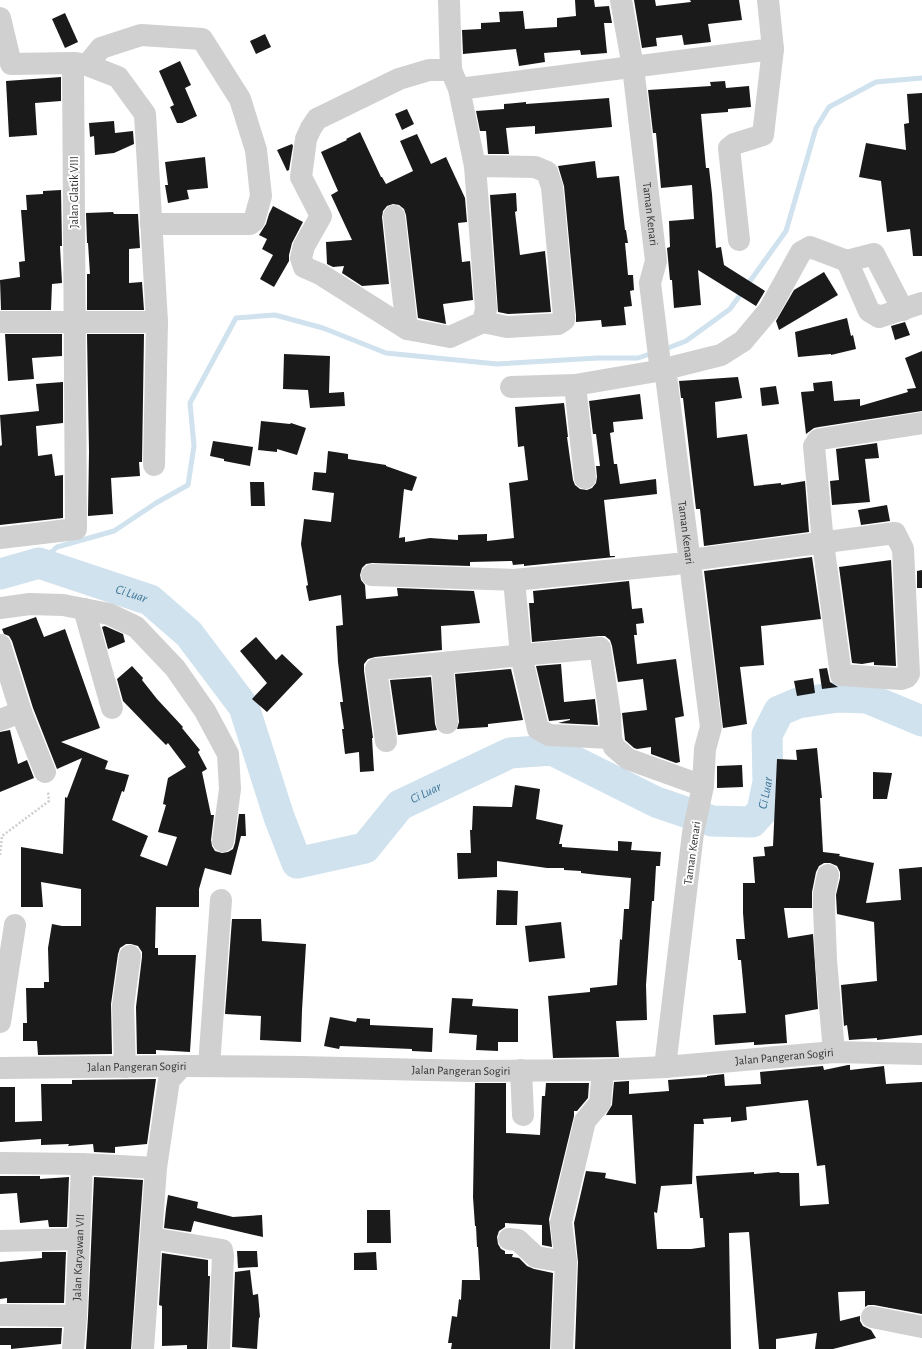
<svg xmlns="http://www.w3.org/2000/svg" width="922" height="1349" viewBox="0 0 922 1349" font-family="'Alegreya Sans',sans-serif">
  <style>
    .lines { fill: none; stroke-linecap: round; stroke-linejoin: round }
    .stream { stroke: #cfe2ee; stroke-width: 5 }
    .river { stroke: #cfe2ee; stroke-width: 31 }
    .building { fill: #1a1a1a; fill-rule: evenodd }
    .path { stroke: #cdcdcd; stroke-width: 2.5; stroke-dasharray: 2 2; stroke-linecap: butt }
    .minor { stroke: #d0d0d0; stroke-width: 22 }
    .labels { text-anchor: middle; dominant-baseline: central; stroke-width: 4; stroke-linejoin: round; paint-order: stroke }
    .street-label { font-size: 12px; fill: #333; stroke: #fff }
    .water-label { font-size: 13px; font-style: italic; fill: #3f7597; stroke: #fff }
  </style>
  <rect width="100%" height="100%" fill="#fff"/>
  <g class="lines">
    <g class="stream">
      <polyline points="663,350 686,341 730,309 786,231 816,128 829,107 876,82 922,78"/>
      <polyline points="39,563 57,547 114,531 156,503 188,485 194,446 190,403 236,318 275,315 323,328 386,353 497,364 598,358 638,358 653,353"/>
    </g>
    <path class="river" id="s1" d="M 0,574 L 39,563 L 150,600 L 189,634 L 244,707 L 279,817 L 297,863 L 365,848 L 400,805 L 510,753 L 552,750 L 656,802 L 712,821 L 752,822 L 762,811 L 768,782 L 767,735 L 779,711 L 798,703 L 838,697 L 867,698 L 922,721"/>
  </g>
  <g class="building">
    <polygon points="575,0 594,0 595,7 609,6 612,23 604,23 607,53 581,55 580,50 544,53 545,62 519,66 516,49 463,54 462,30 481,29 481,23 500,22 499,12 523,11 525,29 557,27 557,18 576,16"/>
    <polygon points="634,0 655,0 656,6 691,2 690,0 739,0 742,20 708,24 711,42 684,45 682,35 656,38 657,46 642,48"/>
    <polygon points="65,13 78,42 65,48 52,19"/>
    <polygon points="265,34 271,47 256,54 250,41"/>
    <polygon points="180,61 191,85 185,88 197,116 182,123 177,123 170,107 174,105 159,71"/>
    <polygon points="61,77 61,101 35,103 37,135 9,137 6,81"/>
    <polygon points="725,81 726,88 749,86 751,107 728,109 728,112 701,114 706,168 709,168 712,194 716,248 721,247 724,265 765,291 756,306 698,270 701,305 674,308 672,280 670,280 667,248 670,247 669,221 694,219 692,185 661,188 656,133 653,133 648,90 711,86 710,82"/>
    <polygon points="922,93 922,256 913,256 910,229 887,232 881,181 859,177 866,143 906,150 904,124 909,123 907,94"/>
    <polygon points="609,98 612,127 535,134 535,126 506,128 509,154 488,154 486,131 480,131 476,111 504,109 504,104 526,102 526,104"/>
    <polygon points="407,109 414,124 402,130 395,114"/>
    <polygon points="114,121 115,133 133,131 134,144 114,153 95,155 94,136 90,137 89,123"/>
    <polygon points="360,132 381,177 382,177 386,184 413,171 400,141 417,134 431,164 446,157 465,198 467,222 458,223 462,262 470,261 473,300 443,304 446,324 418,318 406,215 404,209 399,205 393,204 387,206 383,211 382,217 389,284 362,286 342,273 344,266 333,267 327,264 326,242 352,240 331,195 338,191 321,152 347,140 346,139"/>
    <polygon points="292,144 293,146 289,170 287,171 277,150"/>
    <polygon points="205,157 208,188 187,190 189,199 168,203 165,185 168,185 165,162"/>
    <polygon points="595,161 597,178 619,176 625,230 626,230 628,243 625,243 628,275 633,275 634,290 630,291 632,306 624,307 626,325 602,327 601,320 576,322 576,315 564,186 558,166"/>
    <polygon points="61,190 62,246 60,246 62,283 52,284 51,310 1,310 0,280 20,277 19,262 25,261 21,210 27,210 26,195 43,194 43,191"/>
    <polygon points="516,193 517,211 515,212 520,255 545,251 551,312 508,314 498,312 490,195"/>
    <polygon points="273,206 303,222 292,243 289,255 289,261 274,287 260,279 273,255 262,249 267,239 259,235 266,224 269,214"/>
    <polygon points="113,212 114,214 138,214 140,248 129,249 129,283 142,282 144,310 87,310 87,274 90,274 88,243 87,243 86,213"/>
    <polygon points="824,272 838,295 779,330 776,321 794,290"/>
    <polygon points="847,318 851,336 853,335 856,349 831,355 831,354 798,357 795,332"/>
    <polygon points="905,322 910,335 895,340 891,326"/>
    <polygon points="5,334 62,334 62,364 62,356 32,358 34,379 8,381"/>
    <polygon points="87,334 144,334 142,462 139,462 140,476 111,478 113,514 88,516 89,452"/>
    <polygon points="922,351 922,411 819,427 814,428 806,434 801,392 814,391 813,383 832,381 834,401 860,399 860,406 908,392 907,389 916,388 905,358"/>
    <polygon points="284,354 330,356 329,393 344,392 345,406 310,408 308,390 283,389"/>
    <polygon points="738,377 742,398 715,402 717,438 747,434 754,486 781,483 781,485 805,481 809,532 704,546 700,509 696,509 683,398 681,398 679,381"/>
    <polygon points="63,382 63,423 36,426 38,456 52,454 55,476 63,475 63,518 0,525 0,446 2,445 0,415 39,411 36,384"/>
    <polygon points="776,386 779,404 762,406 760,388"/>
    <polygon points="640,394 643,419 613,422 614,432 610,433 614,464 617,464 620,484 656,479 657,494 604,500 610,556 615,556 615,557 524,566 524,564 513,565 512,561 470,562 470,566 372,563 366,564 362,568 360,575 361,580 365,585 366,599 398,596 397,588 474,591 480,623 441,626 442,650 375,657 368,659 364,664 364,671 373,738 372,738 374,771 360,772 359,752 345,754 342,729 344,729 340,702 343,702 338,662 336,626 343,625 341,595 309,601 306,586 308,585 301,544 304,519 331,522 334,493 312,490 314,472 326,473 328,451 348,454 348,459 386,465 386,466 417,477 412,491 404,489 399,538 405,537 405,542 430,538 458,540 458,535 487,534 487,541 514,538 509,483 528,480 524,446 518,447 515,407 564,403 568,437 567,437 573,480 575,485 580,489 587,490 592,488 596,483 597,477 596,466 600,466 596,434 593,434 589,401"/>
    <polygon points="261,421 290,424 291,423 306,428 297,455 277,449 277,452 258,450"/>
    <polygon points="213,441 253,447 250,466 224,461 224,459 210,456"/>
    <polygon points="877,443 879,458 865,459 870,502 832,505 830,481 839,480 836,449"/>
    <polygon points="250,482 264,482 265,506 251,506"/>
    <polygon points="887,505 890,521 861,525 858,510"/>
    <polygon points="812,557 821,619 761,626 764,665 740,667 747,724 723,728 704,571"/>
    <polygon points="891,560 896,666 874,665 874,662 862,664 852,663 839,567"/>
    <polygon points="922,570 922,588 917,588 917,571"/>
    <polygon points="629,581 632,609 642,608 644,623 636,624 637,635 634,635 637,664 676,659 684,716 675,718 680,762 676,763 651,754 651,747 637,749 634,748 625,740 622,713 647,710 643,679 618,682 612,646 610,640 605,636 599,636 532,642 529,603 534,603 533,591"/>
    <polygon points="36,617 44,637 65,629 100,728 61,742 108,761 105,769 129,775 124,792 122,791 112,820 148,836 140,856 167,866 177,837 158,832 166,805 163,804 168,778 186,767 168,743 166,745 153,732 123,701 117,679 132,666 143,678 142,680 157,699 183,727 182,728 200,750 198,752 207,769 202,772 211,815 214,815 211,840 212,846 215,851 222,853 228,852 233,849 235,843 239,814 245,814 246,836 241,836 231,875 205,868 199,889 199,907 156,907 155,948 158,948 158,955 196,955 190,1052 156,1050 156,1054 137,1054 136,1007 142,957 142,952 138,946 131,944 126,944 120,948 118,954 111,1004 112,1054 38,1055 37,1041 23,1041 23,1023 27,1023 26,988 44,988 44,982 49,982 48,948 52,924 62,926 81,926 81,889 41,882 43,907 21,907 21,847 63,854 65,797 67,798 82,758 57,769 33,708 12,641 9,636 4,634 2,629"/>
    <polygon points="105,626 123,634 125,642 108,649 102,627"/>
    <polygon points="256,637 276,660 282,654 303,674 267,712 252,699 267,683 240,651"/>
    <polygon points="561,664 564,702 595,699 598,725 558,723 570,720 570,719 549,721 536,666"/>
    <polygon points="827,668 830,682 838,687 822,689 819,669"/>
    <polygon points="511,669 523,720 488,724 488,727 457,729 459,722 455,674"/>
    <polygon points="431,677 435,724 437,730 398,735 390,680"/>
    <polygon points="813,678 815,693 797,696 794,681"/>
    <polygon points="10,730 18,764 27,760 34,778 0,792 0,732"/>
    <polygon points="817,748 822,798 820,798 823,852 840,854 839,856 874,863 866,903 901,900 899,869 922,867 922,1035 877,1040 877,1038 849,1040 847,1025 844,1026 841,985 877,981 874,922 837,914 836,895 840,878 840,872 837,866 830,863 824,863 819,866 816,872 812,892 812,908 784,908 788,938 813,934 818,1009 785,1015 787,1043 754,1045 754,1042 715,1045 713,1015 746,1013 741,960 738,960 736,939 745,939 743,913 743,883 755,883 753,857 765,856 764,847 773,846 777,759 797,760 796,750"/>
    <polygon points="742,765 743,787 717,788 717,766"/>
    <polygon points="873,772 892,773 887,799 873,799"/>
    <polygon points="515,785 540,789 536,819 563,825 559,844 562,844 562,847 618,851 618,841 632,842 631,850 661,852 660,866 656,866 654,901 652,901 646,985 647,1020 616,1021 619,1057 553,1058 548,996 590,992 590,988 617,985 620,939 622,940 624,909 629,909 631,878 598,875 581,873 581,871 564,870 564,868 547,868 497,861 497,877 458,879 457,853 471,853 470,830 472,830 473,806 512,807"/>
    <polygon points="497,890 518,891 517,925 496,925"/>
    <polygon points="232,919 261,919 262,941 306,944 302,1010 301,1042 260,1040 261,1016 225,1014"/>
    <polygon points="561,922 565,958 529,962 525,926"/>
    <polygon points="452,998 473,999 472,1006 518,1009 518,1042 498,1042 498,1051 476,1050 477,1035 449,1033"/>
    <polygon points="330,1017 356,1022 357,1018 370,1019 370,1025 433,1028 432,1052 412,1051 412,1049 340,1046 339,1049 324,1046"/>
    <path d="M 848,1065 L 850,1065 L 850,1070 L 884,1066 L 886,1084 L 922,1082 L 922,1314 L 874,1305 L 868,1305 L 865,1307 L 865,1291 L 838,1292 L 840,1321 L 860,1316 L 860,1321 L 863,1326 L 871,1330 L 876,1338 L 833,1349 L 815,1349 L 817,1333 L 776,1339 L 776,1349 L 759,1349 L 749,1232 L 729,1233 L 731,1349 L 575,1349 L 578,1262 L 574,1223 L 586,1171 L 606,1173 L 605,1178 L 636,1184 L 632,1115 L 606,1115 L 612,1105 L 614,1082 L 629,1081 L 629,1094 L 669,1091 L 668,1080 L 707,1077 L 707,1076 L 724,1074 L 725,1086 L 761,1084 L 760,1072 L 823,1066 L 824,1070 ZM 808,1100 L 817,1166 L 825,1165 L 829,1204 L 800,1206 L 799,1173 L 780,1173 L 779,1172 L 754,1174 L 754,1172 L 696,1176 L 700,1218 L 703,1218 L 705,1247 L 691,1249 L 657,1249 L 654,1212 L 657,1213 L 661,1186 L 692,1184 L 694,1124 L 704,1124 L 703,1119 L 731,1117 L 731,1122 L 747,1120 L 746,1107 Z"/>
    <polygon points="156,1079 147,1144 115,1147 115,1153 94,1152 93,1144 68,1146 69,1144 41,1145 41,1139 0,1142 0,1087 15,1087 15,1122 42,1121 41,1084 72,1084 72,1080"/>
    <polygon points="475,1083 506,1083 506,1133 540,1135 542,1096 545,1096 546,1083 589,1083 588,1098 577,1111 574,1111 574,1116 549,1219 552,1247 542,1245 542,1225 505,1223 505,1227 499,1231 497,1237 498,1244 501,1249 505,1251 505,1254 513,1254 512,1257 519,1258 527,1266 534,1269 553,1273 550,1349 451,1349 452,1343 448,1343 452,1316 457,1317 459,1299 461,1300 462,1280 480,1280 478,1247 477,1247 476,1226 475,1226 473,1197"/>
    <polygon points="0,1176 40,1176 40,1179 69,1177 67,1227 49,1227 48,1220 20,1223 17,1193 0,1194"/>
    <polygon points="94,1177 143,1180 131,1349 86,1349 88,1317"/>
    <polygon points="168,1195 198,1202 197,1208 233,1217 262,1215 263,1237 194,1221 191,1232 164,1228 166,1209"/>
    <polygon points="367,1210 390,1210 391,1243 367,1243"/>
    <polygon points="237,1251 257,1251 258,1267 238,1268"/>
    <polygon points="42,1252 66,1252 64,1303 7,1303 7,1298 0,1299 0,1262 42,1258"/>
    <polygon points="376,1252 377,1270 354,1270 354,1253"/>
    <polygon points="162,1253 208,1260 208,1276 210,1276 207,1349 187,1349 187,1345 162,1346 162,1306 159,1305"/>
    <polygon points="250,1270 253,1295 258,1294 260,1317 259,1318 257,1349 232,1347 235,1272"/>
    <polygon points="0,1328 62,1328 61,1344 11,1349 11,1345 0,1345"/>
  </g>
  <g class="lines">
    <polyline class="path" points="0,855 2,836 49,801 48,791"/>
    <g class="minor">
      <polyline points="449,0 451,70"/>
      <path id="s2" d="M 621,0 L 633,67 L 656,261 L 650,283 L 660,364 L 665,368 L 711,727 L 705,749 L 703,786 L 693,833 L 665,1067"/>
      <polyline points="0,18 11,64 73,63 87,65 118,77 145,114 157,322 154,465"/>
      <polyline points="87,65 101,48 141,35 202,39 240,99 256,150 261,196 254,221 250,224 151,224"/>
      <polyline points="459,89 451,70 429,70 399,79 317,119 311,128 306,139 301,177 321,216 304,246 301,258 304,267 320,274 407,329 450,337 483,322 486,309 475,166 459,89 773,49 768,0"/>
      <polyline points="475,166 535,167 547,172 552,187 564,316 564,320 558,324 507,327 483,322"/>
      <polyline points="394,216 407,329"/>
      <polyline points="739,240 729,148 734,144 763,135 773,49"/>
      <polyline points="847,261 869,311 879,317 922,303"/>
      <polyline points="0,322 157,322"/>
      <polyline points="575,385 585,478"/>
      <polyline points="511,387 575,385 657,371 721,355 743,341 769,310 801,252 810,247 847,261 874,254 903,310"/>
      <polyline points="0,538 76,529 73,63"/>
      <polyline points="690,560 895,533 903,549 909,674 907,677 901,679 841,675 823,543 814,446 818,440 821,439 922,423"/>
      <polyline points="372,575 514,580"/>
      <polyline points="0,608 30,604 63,605 109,614 136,627 175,668 205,711 228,754 230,789 223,841"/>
      <polyline points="84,609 112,708"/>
      <polyline points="0,645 21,712 45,772"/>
      <polyline points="442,664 447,723"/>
      <polyline points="0,720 21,712"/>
      <polyline points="611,738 549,735 538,729 521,655 514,580 676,564"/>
      <path d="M 386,741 L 376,669 C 451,663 525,654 600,648 L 610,715 L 611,738 L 614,747 L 628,759 L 703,786"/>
      <polyline points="828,875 824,894 824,907 826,960 834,1052"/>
      <polyline points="0,1022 15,925"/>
      <polyline points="209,1066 221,900"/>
      <polyline points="125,1067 123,1006 130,956"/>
      <path id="s3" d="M 0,1068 L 182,1066 L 301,1067 L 471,1071 L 603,1070 L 665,1067 L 834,1052 L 922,1054"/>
      <polyline points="521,1070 523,1115"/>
      <polyline points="0,1163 82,1164 156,1168"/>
      <polyline points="151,1238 222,1250 223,1256 219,1349"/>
      <polyline points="509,1239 518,1240 536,1257 566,1262"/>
      <polyline points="0,1241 79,1239"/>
      <polyline points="0,1315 76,1316"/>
      <polyline points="872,1317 922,1327"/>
      <path id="s4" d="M 73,1349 L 76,1316 L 82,1164"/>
      <polyline points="143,1349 156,1168 169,1080 182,1066"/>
      <polyline points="562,1349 566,1262 561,1222 585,1121 600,1103 603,1070"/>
    </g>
  </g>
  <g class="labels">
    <g class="street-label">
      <text transform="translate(74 192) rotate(-90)">Jalan Glatik VIII</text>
      <text stroke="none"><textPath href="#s2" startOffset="216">Taman Kenari</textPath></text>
      <text stroke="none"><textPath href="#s2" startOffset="540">Taman Kenari</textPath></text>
      <text transform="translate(692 853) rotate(-82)">Taman Kenari</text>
      <text stroke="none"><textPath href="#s3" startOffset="785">Jalan Pangeran Sogiri</textPath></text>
      <text stroke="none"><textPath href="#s3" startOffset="137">Jalan Pangeran Sogiri</textPath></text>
      <text stroke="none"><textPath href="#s3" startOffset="461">Jalan Pangeran Sogiri</textPath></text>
      <text stroke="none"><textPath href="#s4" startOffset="92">Jalan Karyawan VII</textPath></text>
    </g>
    <g class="water-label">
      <text stroke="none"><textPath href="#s1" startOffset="138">Ci Luar</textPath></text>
      <text stroke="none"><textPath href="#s1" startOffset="619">Ci Luar</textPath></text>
      <text stroke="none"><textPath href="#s1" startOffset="1003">Ci Luar</textPath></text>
    </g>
  </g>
</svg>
